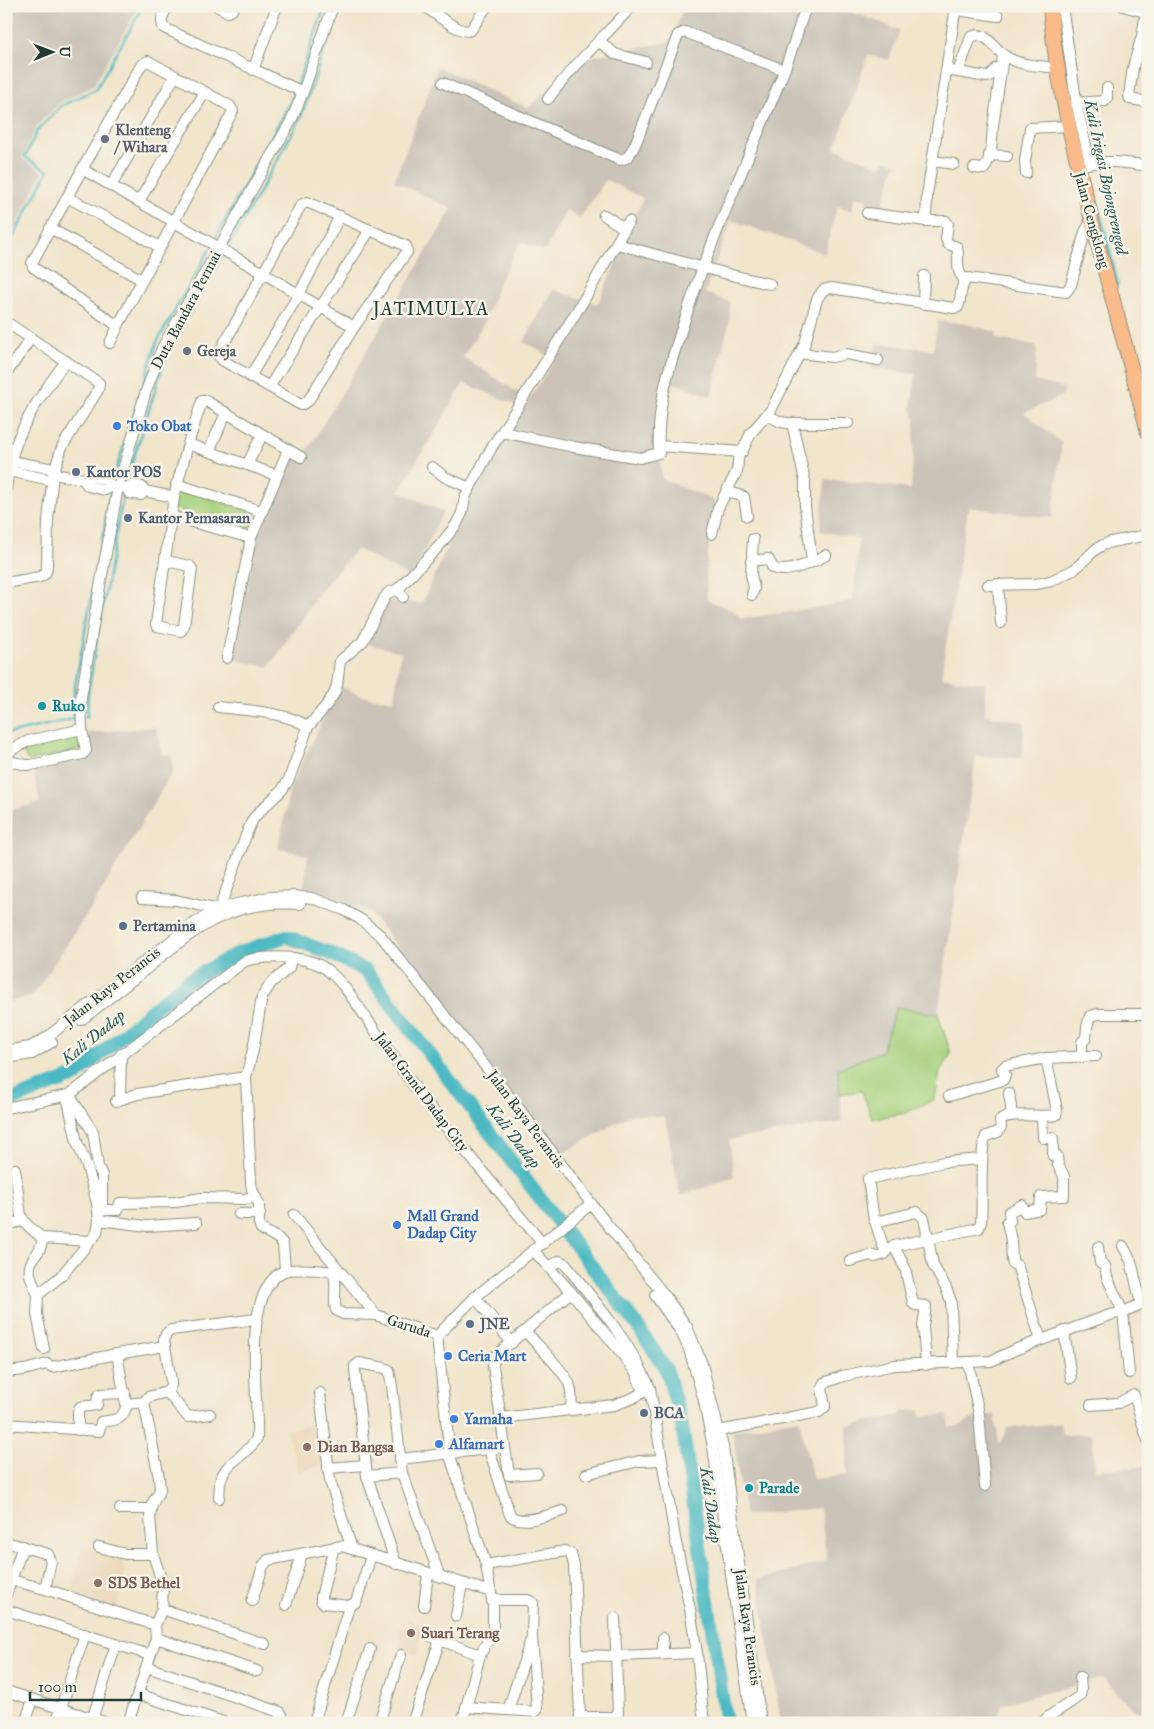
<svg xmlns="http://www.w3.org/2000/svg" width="1154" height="1729" viewBox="0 0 1154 1729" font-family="'IM FELL Great Primer',serif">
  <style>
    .built { fill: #ebd8ba }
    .industrial { fill: #cbc3b8 }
    .green { fill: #a8d37f; stroke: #64885a }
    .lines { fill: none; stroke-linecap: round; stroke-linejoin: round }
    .stream { stroke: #4bb9c3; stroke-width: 2.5 }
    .canal { stroke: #4bb9c3; stroke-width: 8 }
    .river { stroke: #4bb9c3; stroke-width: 14 }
    .minor-casing { stroke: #889180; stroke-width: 12 }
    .major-casing { stroke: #889180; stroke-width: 16 }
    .minor { stroke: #fff; stroke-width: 10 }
    .major { stroke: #fabb8b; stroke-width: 14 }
    .worship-dot { fill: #6b7280; stroke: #f7f3e8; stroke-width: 2 }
    .shop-dot { fill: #3f7fe0; stroke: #f7f3e8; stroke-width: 2 }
    .service-dot { fill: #5c6f8a; stroke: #f7f3e8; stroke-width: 2 }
    .culture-dot { fill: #0f9aa8; stroke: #f7f3e8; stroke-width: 2 }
    .education-dot { fill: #8d6e63; stroke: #f7f3e8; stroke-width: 2 }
    .labels { text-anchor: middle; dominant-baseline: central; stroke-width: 5; stroke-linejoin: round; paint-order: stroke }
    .worship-label { font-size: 15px; font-weight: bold; fill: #5b616d; stroke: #f7f3e8; text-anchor: start }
    .street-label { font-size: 15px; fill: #1f3d34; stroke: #f7f3e8 }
    .shop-label { font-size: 15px; font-weight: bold; fill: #366cbe; stroke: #f7f3e8; text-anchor: start }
    .service-label { font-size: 15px; font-weight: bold; fill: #4e5e75; stroke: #f7f3e8; text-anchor: start }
    .culture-label { font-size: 15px; font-weight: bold; fill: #0d838f; stroke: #f7f3e8; text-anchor: start }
    .education-label { font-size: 15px; font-weight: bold; fill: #785e54; stroke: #f7f3e8; text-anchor: start }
    .water-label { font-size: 16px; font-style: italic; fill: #2a5c58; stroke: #f7f3e8 }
    .quarter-label { font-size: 18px; letter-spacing: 1px; fill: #1f3d34; stroke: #f7f3e8 }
  </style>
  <rect width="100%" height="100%" fill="#f7f3e8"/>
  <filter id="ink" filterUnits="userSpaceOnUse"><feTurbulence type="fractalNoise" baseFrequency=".02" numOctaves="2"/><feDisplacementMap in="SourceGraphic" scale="10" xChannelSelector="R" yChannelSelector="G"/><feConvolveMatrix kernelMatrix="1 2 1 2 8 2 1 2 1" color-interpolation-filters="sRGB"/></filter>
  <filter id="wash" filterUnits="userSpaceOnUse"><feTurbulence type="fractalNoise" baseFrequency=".0096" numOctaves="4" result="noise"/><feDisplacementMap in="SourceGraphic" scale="20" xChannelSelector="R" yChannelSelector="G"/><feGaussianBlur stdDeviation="1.12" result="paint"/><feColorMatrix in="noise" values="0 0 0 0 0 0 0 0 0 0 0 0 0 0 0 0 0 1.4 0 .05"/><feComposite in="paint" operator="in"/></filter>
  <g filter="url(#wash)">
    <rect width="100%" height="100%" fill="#f1e5cb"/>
    <g class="built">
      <polygon points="319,1423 324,1465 299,1472 286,1430"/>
      <polygon points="82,1547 120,1556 125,1573 117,1608 72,1593"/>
      <polygon points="408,1619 426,1624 417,1655 399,1650 402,1639 398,1637 400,1627 405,1628"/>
    </g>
    <g class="industrial">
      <polygon points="6,6 132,6 136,12 93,86 61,102 37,125 22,158 43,172 6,246"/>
      <polygon points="684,6 836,6 900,30 889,60 868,55 835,148 880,167 885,160 896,163 880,213 866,210 867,198 854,197 852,211 837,206 825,254 731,220 705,293 730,302 729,323 711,396 674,383 665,402 658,446 662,479 714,500 706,574 707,600 734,611 741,619 795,611 853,601 859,539 820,531 825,479 911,489 915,419 911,408 916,374 872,368 876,343 933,350 938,321 967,324 996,332 996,339 1037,345 1035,381 1064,388 1063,396 1024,413 1062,443 1052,518 968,507 941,677 985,684 985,715 1024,722 1022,758 976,756 938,1014 896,1007 882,1051 838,1069 842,1122 729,1140 734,1177 680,1196 665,1117 632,1114 558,1156 370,912 304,886 308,855 278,849 290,788 339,686 362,696 394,701 401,652 367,644 388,601 422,603 458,523 480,478 556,357 547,355 524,342 530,330 553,290 598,304 643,198 606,180 580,218 566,210 545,251 520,242 499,282 484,323 463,357 525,397 519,406 464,383 399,491 443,512 411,578 357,549 323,587 269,667 233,659 257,539 291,458 301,461 452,209 394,181 438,67 528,108 581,58 670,42"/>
      <polygon points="156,727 162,755 171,755 173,771 93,905 32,997 6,1002 6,811 40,803 33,769 93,758 88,733"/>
      <polygon points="920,1410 921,1417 947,1414 949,1427 960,1426 971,1419 995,1414 999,1444 1003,1439 1007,1428 1061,1423 1063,1435 1092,1434 1095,1470 1148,1467 1148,1712 1134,1710 1117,1694 1104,1678 1002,1704 996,1723 781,1723 758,1580 827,1561 820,1508 745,1516 732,1431 799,1419 813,1479 847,1475 847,1426 900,1415 902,1411"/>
    </g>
    <g class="green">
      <polygon points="179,489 256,513 249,532 173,508"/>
      <polygon points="75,735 80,738 82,744 78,750 30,761 25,757 24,752 26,747"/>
      <polygon points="896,1007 938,1014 951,1054 940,1072 935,1099 906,1113 872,1119 862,1091 840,1094 838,1069 882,1051"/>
    </g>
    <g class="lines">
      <g class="stream">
        <polyline points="297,85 325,6"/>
        <polyline points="213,242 291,101 295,91"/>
        <polyline points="227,250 301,117 340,6"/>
        <polyline points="6,251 48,171 25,157 37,131 61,106 96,89 140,12 135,6"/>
        <polyline points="113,480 157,342 211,247"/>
        <polyline points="125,485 167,353 224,254"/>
        <polyline points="85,717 87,717 88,694 96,644 124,490"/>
        <polyline points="6,734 74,719 74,691 111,490"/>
      </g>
      <polyline class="canal" points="1085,161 1115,283"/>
      <polyline class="river" points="6,1099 12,1100 75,1076 147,1014 189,980 239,953 286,936 334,955 366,971 636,1324 667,1371 682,1425 726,1723"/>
    </g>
  </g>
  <g filter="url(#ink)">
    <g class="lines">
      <g class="minor-casing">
        <g id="minor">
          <path d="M 168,6 C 164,14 159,19 164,28 L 303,92"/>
          <polyline points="217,6 228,12 232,10 234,6"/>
          <path d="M 424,6 C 435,13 460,35 471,30 L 487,6"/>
          <polyline points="1062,6 1077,106 1090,163"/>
          <polyline points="1123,6 1145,12"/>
          <polyline points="1147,6 1142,36 1133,67 1129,96 1130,99 1148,102"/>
          <polyline points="956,10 998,16"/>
          <polyline points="600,42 615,54 646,62"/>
          <polyline points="253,70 277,6"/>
          <polyline points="952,71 987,77 991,75 997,68 1001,67"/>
          <path d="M 958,72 L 971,37 C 986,29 994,49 1005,56 C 1019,66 1042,66 1058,68"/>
          <polyline points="443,83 620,160 628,157 635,145 678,35 685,32 784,70"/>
          <path d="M 548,99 C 573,65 604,37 632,6"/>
          <polyline points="1076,103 1105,101 1107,99 1107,88"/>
          <polyline points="989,155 1007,156"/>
          <polyline points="933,161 954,164"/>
          <path d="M 1084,165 C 1103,159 1128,163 1148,166"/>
          <path d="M 974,168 L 984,169 C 994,154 991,135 994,119 C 997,98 1000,77 1003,56"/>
          <polyline points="82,169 263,273 354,327"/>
          <polyline points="1026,173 1025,161 1030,128 1069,126"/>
          <polyline points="111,186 175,76"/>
          <polyline points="67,197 160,247"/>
          <polyline points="139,201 205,92"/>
          <polygon points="307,202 406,246 407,252 354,327 308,401 301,405 222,360 219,356 221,349 301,205"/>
          <path d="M 867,213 L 926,221 L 946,221 L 948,224 L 946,239 L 948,244 L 957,247 C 960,259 954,270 965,280"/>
          <polyline points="604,215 625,229"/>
          <polyline points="926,221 927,195 956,6"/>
          <polyline points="50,228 142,280"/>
          <path d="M 617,244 C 668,258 719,273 770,284"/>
          <polyline points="923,304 924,276"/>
          <polyline points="6,322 99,383 98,390 62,447 53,474 83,479 90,476 108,480 110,486"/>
          <polyline points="110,343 119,324 233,111 230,106 148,61 142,64 79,175 32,263 33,267 115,324 119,324"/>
          <polyline points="800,353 832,357 846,354 878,360"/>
          <polyline points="6,374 31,338"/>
          <polyline points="250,377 299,294 340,216"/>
          <polyline points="269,387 370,230"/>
          <polyline points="767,415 781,422 787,423 848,423"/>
          <polyline points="792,423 805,481 805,506 812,562"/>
          <polyline points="502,432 585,298 629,221"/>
          <polyline points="188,444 276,475"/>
          <path d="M 659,446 L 742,452 L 751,433 L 771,410 L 805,343 L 817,299 L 823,290 L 831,288 L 953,308 L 958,307 C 962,298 959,285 968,278 L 1066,292 L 1071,285 L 1085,232 L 1089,225 L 1092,222"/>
          <polyline points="209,451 226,413"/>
          <polyline points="11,461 54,469"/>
          <polyline points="247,465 262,435"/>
          <polyline points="432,467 445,477 470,488"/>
          <polyline points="9,471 51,480"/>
          <polyline points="83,479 88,486 105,490 110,486 127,488 129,493 141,495 144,491"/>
          <polyline points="176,484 261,511"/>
          <polyline points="127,488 131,485 142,487 144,491 174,497"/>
          <path d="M 6,491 C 7,482 8,472 10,464 C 19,425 43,392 66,361"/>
          <polyline points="727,491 744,497 747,516"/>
          <polyline points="170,516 251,538"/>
          <polyline points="712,534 718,508 737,471 739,452"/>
          <polyline points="166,561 190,566 192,569 184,626 181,631 157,626 156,624 174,497 188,444 202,401 206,401 301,457"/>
          <path d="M 751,561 L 768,559 L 773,568 C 786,575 813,562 826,555"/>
          <polyline points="6,583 40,577 45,574 47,568 48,520 53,474"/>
          <polyline points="998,584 1001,623"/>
          <polyline points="988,585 1036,584 1051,581 1075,569 1096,549 1103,545 1111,542 1148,535"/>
          <polyline points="752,595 754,588 751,575 753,539"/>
          <path d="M 403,597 L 398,589 L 440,545 L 456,525 L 462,513 L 465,497 L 493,445 L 502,432 L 574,447 L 640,458 L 659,453 C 656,400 672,359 688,310 C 715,228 752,151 784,71 C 792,50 799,28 806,6"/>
          <polyline points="227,658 251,538 288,450"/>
          <path d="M 218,707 C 242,710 289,712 308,727"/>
          <polyline points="6,753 28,741 82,729"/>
          <path d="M 6,762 C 16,760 22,766 31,765 L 83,754 L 86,751 L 82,729 L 81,698 L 95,614 L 118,487 L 145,394 L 162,348 L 291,121 L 303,92 L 333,6"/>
          <polyline points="142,898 176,900 219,910"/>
          <polyline points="219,914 219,910 248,830 253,819 260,811 282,790 289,779 308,727 325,707 334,694 337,685 340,661 363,641 385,597 388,593 398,589"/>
          <path d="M 81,1020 C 104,1002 127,984 150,966 C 173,947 198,926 225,915 C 249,905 275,902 300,904"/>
          <polyline points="6,1051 30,1047 46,1038 189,927 209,914 232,905 270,897 294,896 312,898 344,910 360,919 381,936 517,1106 606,1223 666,1297 687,1327 702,1364 723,1447 761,1723"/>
          <polyline points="1082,1057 1082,1042 1086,1038 1087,1027 1090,1016 1098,1014 1148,1014"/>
          <polyline points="6,1058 32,1054 52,1042"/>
          <polyline points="1009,1093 1012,1115"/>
          <polyline points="70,1096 93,1132 98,1167 102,1175 102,1206 104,1210 118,1210 120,1203 175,1202 202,1198 244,1199 256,1197"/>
          <polyline points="949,1096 1003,1080 1005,1075 1002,1069 1005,1066 1046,1058 1096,1056"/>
          <polyline points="120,1098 121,1054"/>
          <polyline points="116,1101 137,1094 246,1077"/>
          <path d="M 6,1108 L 69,1095 L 245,961 C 266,955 307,955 326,969 C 342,981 354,1000 365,1016 C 385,1045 405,1075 427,1103 C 464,1151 504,1197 543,1244"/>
          <polyline points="15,1169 21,1216 27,1225 42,1238 90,1241"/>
          <polyline points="239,1214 260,1214"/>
          <polyline points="294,1215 376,1315 437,1336"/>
          <polyline points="99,1220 147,1226 196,1223"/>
          <polyline points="875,1221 883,1246 886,1250"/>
          <polyline points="6,1225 23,1221"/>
          <polyline points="894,1246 905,1268 913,1303 915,1305 926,1306 923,1326 926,1365"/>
          <polyline points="1123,1246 1131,1261 1141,1304"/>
          <polyline points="1098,1247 1100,1263 1105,1266 1107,1277 1123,1312 1129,1373"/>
          <path d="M 850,1261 L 870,1255 L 875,1257 L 885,1254 L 887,1249 L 894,1246 L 979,1228 L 981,1222 C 983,1203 979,1149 986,1136 L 998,1132 L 1001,1127 L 1000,1120 C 1009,1111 1041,1118 1056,1115 L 1057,1110 L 1046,1058"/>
          <path d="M 549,1267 L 559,1261 L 564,1263 C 596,1302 630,1342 650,1388 L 675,1538 L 690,1609 L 697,1653 L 704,1723"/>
          <polyline points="285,1270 283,1244 279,1239 261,1229 259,1223 259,1204 252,1189 251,1182 246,1077 253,1050 262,997 271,983 289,968 291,959"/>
          <polyline points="571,1292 619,1350 636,1373 643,1392"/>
          <path d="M 38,1295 C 35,1287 28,1276 30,1267 C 31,1256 42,1254 42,1238"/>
          <polyline points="655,1295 681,1332 689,1349 703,1397 713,1447 752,1723"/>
          <polyline points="475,1297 512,1343"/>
          <polyline points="1064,1331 1071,1378"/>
          <path d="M 526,1332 C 538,1346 561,1367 569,1383 C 572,1392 572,1401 571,1410"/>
          <polyline points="437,1336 450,1456 486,1565 493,1606 493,1627 490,1637 480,1655 462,1723"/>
          <polyline points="437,1336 475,1297 591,1204"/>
          <path d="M 1041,1340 L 1017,1265 L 1013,1264 C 1011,1257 1012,1251 1011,1243 C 1011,1236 1008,1229 1007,1222 L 1010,1221 L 1009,1212 L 1022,1205 L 1025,1212 L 1040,1209 L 1041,1197 L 1064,1196 L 1064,1176 L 1058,1165 L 1057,1156 L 1053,1156 L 1053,1138 L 1043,1138 L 1042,1117"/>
          <polyline points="44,1349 37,1314 38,1295 62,1275 97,1233 99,1220 97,1203 87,1166 77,1142 67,1096"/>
          <polyline points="117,1354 165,1346"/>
          <polyline points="968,1362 979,1414 985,1486"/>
          <polygon points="359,1363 385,1368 389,1370 392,1386 402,1473 367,1476 355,1370 355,1366"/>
          <polyline points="953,1363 951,1301 946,1288 933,1265 924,1218 917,1212 879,1221 874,1220 868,1179 944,1162 982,1159"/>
          <polyline points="6,1372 24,1370 47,1364 52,1367 117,1354 126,1404 144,1402 148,1397 167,1392 171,1385 171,1381 164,1340 166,1334 171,1330 256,1319"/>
          <polyline points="167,1392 188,1417 210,1414"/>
          <polyline points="320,1393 330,1481 352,1549"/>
          <path d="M 1091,1405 L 1118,1403 L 1134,1395 C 1139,1410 1142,1425 1148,1440"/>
          <polyline points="501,1418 614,1405 633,1398 650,1388"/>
          <path d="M 6,1424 L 99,1431 L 101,1422 C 117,1419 121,1422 127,1405"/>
          <polyline points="78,1430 78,1412 80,1407 97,1405 98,1396 100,1394 125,1393"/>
          <polyline points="713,1432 819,1412 825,1407 822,1388 824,1383 843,1376 894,1365 991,1361 1017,1349 1110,1315 1123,1312 1148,1301"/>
          <polyline points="505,1447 509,1475 537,1473"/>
          <path d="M 489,1449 L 510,1515 C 520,1526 549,1515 563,1511"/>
          <polyline points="400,1459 505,1447 493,1366 494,1357 571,1292 533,1250"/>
          <polyline points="328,1468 365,1465"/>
          <polyline points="402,1473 440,1577"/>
          <polyline points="586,1474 639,1461 662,1460"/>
          <polyline points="367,1476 396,1564"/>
          <path d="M 219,1498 C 220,1492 219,1485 221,1479 C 226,1461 249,1454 257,1438 C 259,1398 240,1291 284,1271 C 292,1268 324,1270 333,1272 C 338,1283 333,1298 336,1310 L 343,1314 L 376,1315"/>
          <polyline points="120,1509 150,1509"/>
          <polyline points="6,1542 48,1554 51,1561 45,1589 155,1625"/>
          <polyline points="99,1547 125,1554 153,1554"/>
          <polyline points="334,1547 321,1597 321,1601 323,1603 349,1606 356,1602 371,1556"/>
          <polyline points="486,1565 565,1551 571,1554 574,1565 580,1717 618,1717 615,1618"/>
          <polyline points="11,1580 45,1589"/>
          <polyline points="6,1595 23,1546"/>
          <polyline points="252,1601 263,1566 268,1560 342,1546 491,1592"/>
          <polyline points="286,1605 302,1554"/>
          <polyline points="424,1606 428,1574"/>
          <polyline points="162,1609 265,1644"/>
          <polyline points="6,1610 150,1655"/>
          <polyline points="456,1616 462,1584"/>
          <polyline points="427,1635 480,1655"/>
          <polyline points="156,1638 257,1671"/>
          <polyline points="663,1638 663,1653"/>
          <polyline points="577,1655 616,1656 697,1653"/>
          <polyline points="147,1667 280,1712 282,1715 280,1723"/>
          <polyline points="6,1691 107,1723"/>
          <polyline points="138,1694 226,1723"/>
          <polyline points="466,1707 535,1712 537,1710 532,1636 533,1603 528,1600 501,1600 492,1598"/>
          <polyline points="508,1710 530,1642"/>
          <polyline points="25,1723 33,1700"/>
          <polyline points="56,1723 85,1634"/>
          <polyline points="91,1723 116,1644"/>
          <polyline points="128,1723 156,1638 155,1625 162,1609 163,1585 153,1554 150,1517 152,1504 160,1490 159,1478 144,1402"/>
          <polyline points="314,1723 348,1610"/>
          <polyline points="346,1723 370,1649"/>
          <polyline points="379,1723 401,1655"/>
          <polyline points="412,1723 440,1640"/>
          <polyline points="1046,1723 1045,1720 1048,1717 1080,1696 1081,1690 1080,1677"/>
        </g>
      </g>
      <g class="major-casing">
        <path id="major" d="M 1050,6 C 1055,71 1070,134 1086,197 C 1105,275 1128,353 1148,432"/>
      </g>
      <use href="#minor" class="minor"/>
      <use href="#major" class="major"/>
    </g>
  </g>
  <g class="worship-dot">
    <circle cx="105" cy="139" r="5"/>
    <circle cx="187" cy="351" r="5"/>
  </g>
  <g class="shop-dot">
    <circle cx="117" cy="426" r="5"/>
    <circle cx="397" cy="1225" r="5"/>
    <circle cx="448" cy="1356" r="5"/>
    <circle cx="454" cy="1419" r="5"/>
    <circle cx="439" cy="1444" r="5"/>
  </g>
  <g class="service-dot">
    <circle cx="76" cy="472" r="5"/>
    <circle cx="128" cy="518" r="5"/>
    <circle cx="123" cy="926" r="5"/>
    <circle cx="470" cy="1324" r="5"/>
    <circle cx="644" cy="1413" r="5"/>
  </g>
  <g class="culture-dot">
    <circle cx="42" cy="706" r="5"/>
    <circle cx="749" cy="1488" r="5"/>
  </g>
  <g class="education-dot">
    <circle cx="307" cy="1447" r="5"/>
    <circle cx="98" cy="1583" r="5"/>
    <circle cx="411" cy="1633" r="5"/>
  </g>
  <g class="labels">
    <g class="worship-label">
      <text x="115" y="130">Klenteng<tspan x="115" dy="17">/ Wihara</tspan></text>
      <text x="197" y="351">Gereja</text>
    </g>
    <g class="street-label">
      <text transform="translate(1092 220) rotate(75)">Jalan Cengklong</text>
      <text transform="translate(186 310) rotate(-62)">Duta Bandara Permai</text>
      <text transform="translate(112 986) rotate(-38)">Jalan Raya Perancis</text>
      <text transform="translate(422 1092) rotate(53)">Jalan Grand Dadap City</text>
      <text transform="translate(526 1119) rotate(53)">Jalan Raya Perancis</text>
      <text transform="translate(409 1326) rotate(18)">Garuda</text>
      <text transform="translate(748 1627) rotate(82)">Jalan Raya Perancis</text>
    </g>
    <g class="shop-label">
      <text x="127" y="426">Toko Obat</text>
      <text x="407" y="1216">Mall Grand<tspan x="407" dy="17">Dadap City</tspan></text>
      <text x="458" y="1356">Ceria Mart</text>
      <text x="464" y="1419">Yamaha</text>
      <text x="449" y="1444">Alfamart</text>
    </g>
    <g class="service-label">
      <text x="86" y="472">Kantor POS</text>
      <text x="138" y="518">Kantor Pemasaran</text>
      <text x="133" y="926">Pertamina</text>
      <text x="480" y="1324">JNE</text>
      <text x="654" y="1413">BCA</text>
    </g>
    <g class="culture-label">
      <text x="52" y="706">Ruko</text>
      <text x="759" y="1488">Parade</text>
    </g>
    <g class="education-label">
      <text x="317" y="1447">Dian Bangsa</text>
      <text x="108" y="1583">SDS Bethel</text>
      <text x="421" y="1633">Suari Terang</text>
    </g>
    <g class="water-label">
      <text transform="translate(1106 177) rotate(78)">Kali Irigasi Bojongrenged</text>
      <text transform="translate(93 1037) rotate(-39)">Kali Dadap</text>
      <text transform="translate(514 1136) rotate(53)">Kali Dadap</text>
      <text transform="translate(711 1505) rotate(82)">Kali Dadap</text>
    </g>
    <g class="quarter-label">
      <text x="431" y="309">JATIMULYA</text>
    </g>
  </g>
  <rect width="1154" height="1729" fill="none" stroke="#f7f3e8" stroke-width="25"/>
  <g transform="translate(52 52) rotate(89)" stroke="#f7f3e8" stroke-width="4" paint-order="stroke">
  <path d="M0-4L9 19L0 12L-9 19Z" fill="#1f3d34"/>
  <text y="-8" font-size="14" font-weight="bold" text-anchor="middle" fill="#1f3d34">U</text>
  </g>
  <path d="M30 1692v8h111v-8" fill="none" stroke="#1f3d34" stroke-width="2.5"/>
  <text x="38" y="1692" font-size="15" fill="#1f3d34" stroke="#f7f3e8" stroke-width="4" paint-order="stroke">100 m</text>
</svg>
